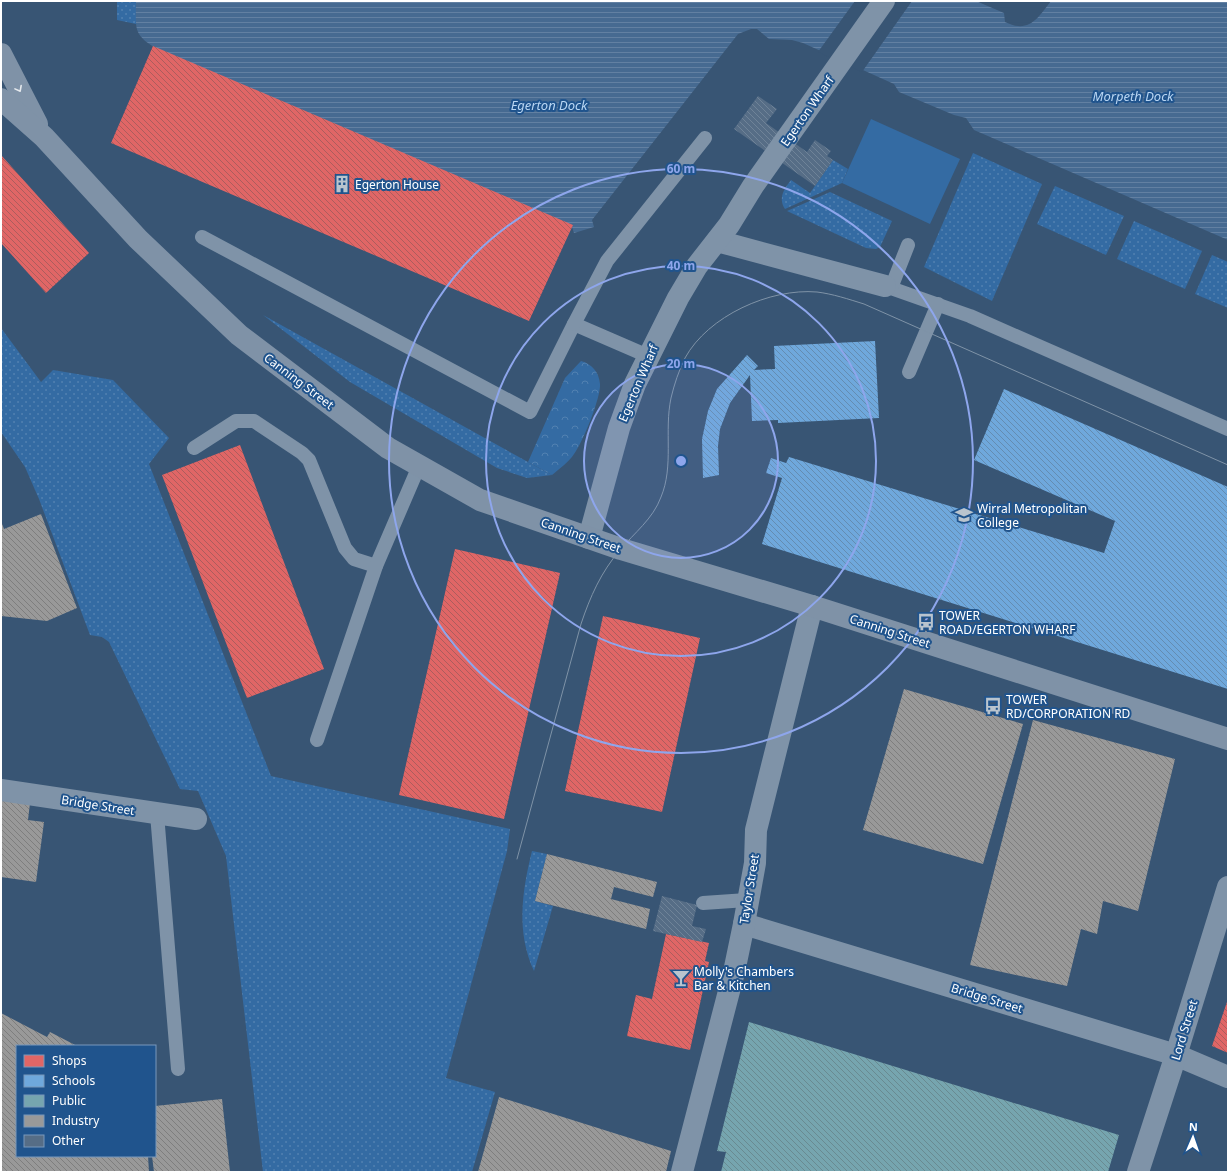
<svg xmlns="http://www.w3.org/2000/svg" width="1229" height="1173" viewBox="0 0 1229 1173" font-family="'Noto Sans',sans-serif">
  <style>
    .grass { fill: url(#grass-dots) }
    .forest { fill: url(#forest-crowns) }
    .garden { fill: #346ba3 }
    .water { fill: url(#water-rules) }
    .pier { fill: #385574 }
    .shops { fill: url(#shops-back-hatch) }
    .schools { fill: url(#schools-back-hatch) }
    .public { fill: url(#public-back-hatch) }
    .industry { fill: url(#industry-back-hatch) }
    .building { fill: url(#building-back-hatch) }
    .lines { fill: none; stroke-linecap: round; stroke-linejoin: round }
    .service { stroke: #7f93a8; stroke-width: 14 }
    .minor { stroke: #7f93a8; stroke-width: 22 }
    .trunk { stroke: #7f92a7; stroke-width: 22 }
    .tram { stroke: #7f93a7; stroke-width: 1 }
    .oneway { stroke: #e5e9ed }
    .ring { fill: none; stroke: #8ea6ec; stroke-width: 2 }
    .labels { text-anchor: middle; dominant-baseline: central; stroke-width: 4; stroke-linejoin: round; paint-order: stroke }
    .street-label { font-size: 12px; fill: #fff; stroke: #20548d }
    .poi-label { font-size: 12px; fill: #fff; stroke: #20548d; text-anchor: start }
    .water-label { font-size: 13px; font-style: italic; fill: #b9d6f3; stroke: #20548d }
    .centre { fill: #8ea6ec; stroke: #20548d; stroke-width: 2 }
    .ring-label { font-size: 12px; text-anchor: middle; font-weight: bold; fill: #8ea6ec; stroke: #20548d; stroke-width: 4; stroke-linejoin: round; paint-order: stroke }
  </style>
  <defs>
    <pattern id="grass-dots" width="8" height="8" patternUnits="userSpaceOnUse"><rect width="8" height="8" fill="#346ba3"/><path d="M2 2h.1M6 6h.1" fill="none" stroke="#5281b1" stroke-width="1.8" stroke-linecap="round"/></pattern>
    <pattern id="forest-crowns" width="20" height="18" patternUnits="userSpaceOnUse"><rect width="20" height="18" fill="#346ba3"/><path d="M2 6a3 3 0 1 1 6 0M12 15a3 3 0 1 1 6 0" fill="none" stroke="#5281b1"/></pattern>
    <pattern id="water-rules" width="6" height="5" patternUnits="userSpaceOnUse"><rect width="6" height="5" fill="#466a91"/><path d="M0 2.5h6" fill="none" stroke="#6280a2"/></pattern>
    <pattern id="shops-back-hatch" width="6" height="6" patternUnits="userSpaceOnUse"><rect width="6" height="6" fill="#e06666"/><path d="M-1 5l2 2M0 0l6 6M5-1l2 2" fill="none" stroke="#ac5d5d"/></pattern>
    <pattern id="schools-back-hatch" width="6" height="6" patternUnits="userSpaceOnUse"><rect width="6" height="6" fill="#6fa8dc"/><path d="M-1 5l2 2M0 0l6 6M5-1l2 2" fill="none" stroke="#648cb1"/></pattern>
    <pattern id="public-back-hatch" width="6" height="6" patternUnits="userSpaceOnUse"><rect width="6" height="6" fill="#76a5af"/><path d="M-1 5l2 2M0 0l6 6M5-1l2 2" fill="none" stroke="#698a91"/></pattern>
    <pattern id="industry-back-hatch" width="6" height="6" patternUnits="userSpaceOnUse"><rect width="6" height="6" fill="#999"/><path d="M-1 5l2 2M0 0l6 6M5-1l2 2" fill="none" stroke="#7e7e7e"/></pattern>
    <pattern id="building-back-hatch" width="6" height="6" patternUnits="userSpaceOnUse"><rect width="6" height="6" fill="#566d86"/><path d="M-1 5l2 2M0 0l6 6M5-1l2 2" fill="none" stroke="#6f8398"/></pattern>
  </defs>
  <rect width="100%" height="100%" fill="#385574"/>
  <g class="grass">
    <polygon points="117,1 136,1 136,24 117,20"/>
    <polygon points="973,153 1042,184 992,301 924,267"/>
    <path d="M 833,160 L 848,169 L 842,183 L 785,209 C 778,198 784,189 791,180 L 810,193 Z"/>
    <polygon points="1055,186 1124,216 1106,255 1037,224"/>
    <polygon points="830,192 892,221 880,247 876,249 866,248 787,211"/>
    <polygon points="1134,221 1202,251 1185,289 1117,259"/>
    <polygon points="1212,255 1228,262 1228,308 1195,294"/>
    <polygon points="263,315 528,462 552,475 527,478 497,468 350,382"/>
    <polygon points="1,328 41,382 53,370 113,380 169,438 149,464 271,776 510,829 507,851 446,1078 495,1092 472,1172 263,1172 226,856 198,791 180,789 109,642 102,637 90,635 39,499 25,467 1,432"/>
    <path d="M 532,851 L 547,854 L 535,901 L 553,906 L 534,971 C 516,932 522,891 532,851 Z"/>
  </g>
  <path class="forest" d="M 581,361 C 592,364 599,372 600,384 C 601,397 583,442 574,454 C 569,462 559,469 552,475 L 528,462 L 565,378 Z"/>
  <polygon class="garden" points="871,119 960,159 930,224 842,183"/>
  <path class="water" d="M 136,1 L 976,1 L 1004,13 L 1005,22 C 1029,34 1038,18 1051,1 L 1228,1 L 1228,240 L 974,130 L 966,118 L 954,115 L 899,92 L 894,84 L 803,43 L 792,40 L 769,39 L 757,29 L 751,29 L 738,34 L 592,220 L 594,227 L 574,233 L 572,227 L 159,50 C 132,35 136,29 136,1 Z"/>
  <polygon class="pier" points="855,1 912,1 862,72 818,52"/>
  <g class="shops">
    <polygon points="153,46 573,225 529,321 111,143"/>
    <polygon points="1,155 89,253 46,293 1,243"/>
    <polygon points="240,445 324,669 247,698 162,475"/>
    <polygon points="455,549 560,573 504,819 399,795"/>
    <polygon points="603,616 700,638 662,812 565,791"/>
    <polygon points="666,934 709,943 705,961 709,962 690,1050 627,1036 636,995 652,999"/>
    <polygon points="1228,999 1228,1053 1212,1046"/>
  </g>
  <g class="schools">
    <polygon points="875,341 879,418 778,423 778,420 752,421 750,375 730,403 720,429 718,446 719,475 703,478 702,439 708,411 717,389 747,355 758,366 754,370 775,369 774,346"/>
    <polygon points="1004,389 1228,487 1228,689 762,544 782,478 766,473 771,458 786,463 789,457 1104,553 1115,521 974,460"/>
  </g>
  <polygon class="public" points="749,1022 1119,1135 1108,1172 721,1172 726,1152 717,1151"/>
  <g class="industry">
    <polygon points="41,514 77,608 47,621 1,616 1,521 4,529"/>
    <polygon points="904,689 1023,724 983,864 863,830"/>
    <polygon points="1033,720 1175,759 1138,911 1103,901 1097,934 1081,929 1067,986 970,965"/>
    <polygon points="1,799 30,803 28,820 44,822 36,882 1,877"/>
    <polygon points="547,854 657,882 653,897 614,887 611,899 650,909 646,929 535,901"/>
    <polygon points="1,1013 47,1037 50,1032 77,1046 17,1046 17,1156 148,1156 149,1172 1,1172"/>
    <polygon points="499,1097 671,1151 666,1172 478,1172"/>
    <polygon points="222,1099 230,1172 154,1172 152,1156 155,1156 155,1106"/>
  </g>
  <g class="building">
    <polygon points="758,96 777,109 766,123 807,152 815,140 831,151 827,156 833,160 815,186 734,129"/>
    <polygon points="662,896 697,905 692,926 706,929 702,942 653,931"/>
  </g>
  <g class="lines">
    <g class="service">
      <polyline points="202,237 530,412 574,324 648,356"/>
      <polyline points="885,286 970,316 1228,429"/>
      <polyline points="891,288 908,245"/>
      <polyline points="574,324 607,261 705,138"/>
      <polyline points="909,372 938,304"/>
      <polyline points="194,448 236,421 254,421 302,453 309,460 345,548 354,559 376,566"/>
      <polyline points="317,740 376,566 419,466"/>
      <polyline points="157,814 178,1069"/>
      <polyline points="703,903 747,900"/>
    </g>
    <g class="minor">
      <polyline points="717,241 885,286"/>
      <polyline points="589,538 619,428 635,384 678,298 697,266 729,225 753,186 884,1"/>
      <polyline points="1,790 196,819"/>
      <polyline points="744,924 1176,1055 1228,1077"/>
      <polyline points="682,1172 734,972 744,924 755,863 756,830 812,606"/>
      <polyline points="1138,1172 1176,1055 1228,887"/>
    </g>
    <g class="trunk">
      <polyline points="1,54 37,124"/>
      <polyline points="1,99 44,137 138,239 239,335 388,448 480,500 621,549 812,606 1228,739"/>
    </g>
    <path class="tram" d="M 517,859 L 581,624 C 590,597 601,572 620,550 C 634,533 653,519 661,497 C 674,466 664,431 671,398 C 674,385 679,370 685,358 C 708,316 770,288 817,292 C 833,294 848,299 864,304 L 1228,465"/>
  </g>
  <defs><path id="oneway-chevron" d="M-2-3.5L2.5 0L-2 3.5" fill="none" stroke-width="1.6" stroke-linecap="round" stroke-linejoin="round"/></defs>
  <use class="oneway" href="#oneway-chevron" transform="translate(19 89) rotate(62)"/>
  <circle cx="681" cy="461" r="97" fill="#8ea6ec" fill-opacity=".12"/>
  <g class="ring">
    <circle cx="681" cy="461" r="97"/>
    <circle cx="681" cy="461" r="195"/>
    <circle cx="681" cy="461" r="292"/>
  </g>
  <defs>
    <g id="building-bare" transform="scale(1.38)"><path d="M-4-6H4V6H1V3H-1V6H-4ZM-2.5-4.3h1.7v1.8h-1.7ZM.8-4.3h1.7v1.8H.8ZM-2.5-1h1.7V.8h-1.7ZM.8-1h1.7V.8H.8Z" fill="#b9c4ce" stroke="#20548d" stroke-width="2.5" paint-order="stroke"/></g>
    <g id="university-bare" transform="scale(1.38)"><path d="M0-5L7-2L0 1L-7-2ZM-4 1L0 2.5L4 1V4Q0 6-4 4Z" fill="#b9c4ce" stroke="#20548d" stroke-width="2.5" paint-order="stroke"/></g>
    <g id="bus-bare" transform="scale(1.38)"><path d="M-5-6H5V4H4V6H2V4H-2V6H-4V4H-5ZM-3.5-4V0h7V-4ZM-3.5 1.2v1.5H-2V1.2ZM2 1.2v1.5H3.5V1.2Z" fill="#b9c4ce" stroke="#20548d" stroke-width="2.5" paint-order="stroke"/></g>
    <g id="bar-bare" transform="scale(1.38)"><path d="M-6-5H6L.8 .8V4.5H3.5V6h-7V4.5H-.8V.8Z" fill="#b9c4ce" stroke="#20548d" stroke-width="2.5" paint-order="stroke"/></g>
  </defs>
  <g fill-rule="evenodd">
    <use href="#building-bare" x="342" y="184"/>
    <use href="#university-bare" x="964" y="515"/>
    <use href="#bus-bare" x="926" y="622"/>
    <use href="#bus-bare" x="993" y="706"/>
    <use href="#bar-bare" x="681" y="978"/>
  </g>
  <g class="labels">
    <g class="street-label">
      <text transform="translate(807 111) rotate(-55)">Egerton Wharf</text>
      <text transform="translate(299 381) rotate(37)">Canning Street</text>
      <text transform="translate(638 383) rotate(-67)">Egerton Wharf</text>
      <text transform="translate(581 535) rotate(19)">Canning Street</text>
      <text transform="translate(890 631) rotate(18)">Canning Street</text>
      <text transform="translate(98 805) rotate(9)">Bridge Street</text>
      <text transform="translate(749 889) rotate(-81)">Taylor Street</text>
      <text transform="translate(987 998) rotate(17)">Bridge Street</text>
      <text transform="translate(1184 1030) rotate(-73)">Lord Street</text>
    </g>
    <g class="poi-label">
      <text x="355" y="184">Egerton House</text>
      <text x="977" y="508">Wirral Metropolitan<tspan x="977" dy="14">College</tspan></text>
      <text x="939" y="615">TOWER<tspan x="939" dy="14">ROAD/EGERTON WHARF</tspan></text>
      <text x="1006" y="699">TOWER<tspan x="1006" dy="14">RD/CORPORATION RD</tspan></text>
      <text x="694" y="971">Molly's Chambers<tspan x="694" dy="14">Bar &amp; Kitchen</tspan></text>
    </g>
    <g class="water-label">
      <text x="1133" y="96">Morpeth Dock</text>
      <text x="549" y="105">Egerton Dock</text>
    </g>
  </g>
  <circle cx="681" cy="461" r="6" class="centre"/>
  <g class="ring-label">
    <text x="681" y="173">60 m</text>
    <text x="681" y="270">40 m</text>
    <text x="681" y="368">20 m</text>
  </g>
  <rect width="1229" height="1173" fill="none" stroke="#ffffff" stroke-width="4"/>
  <rect x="16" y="1045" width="140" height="112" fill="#20548d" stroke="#7998bb"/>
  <rect x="24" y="1055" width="20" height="12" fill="#e06666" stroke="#7998bb"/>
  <text x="52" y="1065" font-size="12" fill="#ffffff">Shops</text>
  <rect x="24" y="1075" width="20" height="12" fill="#6fa8dc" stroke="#7998bb"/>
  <text x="52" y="1085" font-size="12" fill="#ffffff">Schools</text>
  <rect x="24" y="1095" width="20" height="12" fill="#76a5af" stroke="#7998bb"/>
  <text x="52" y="1105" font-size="12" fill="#ffffff">Public</text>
  <rect x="24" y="1115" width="20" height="12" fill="#999999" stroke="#7998bb"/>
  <text x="52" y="1125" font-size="12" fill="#ffffff">Industry</text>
  <rect x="24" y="1135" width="20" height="12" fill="#566d86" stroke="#7998bb"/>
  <text x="52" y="1145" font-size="12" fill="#ffffff">Other</text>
  <g transform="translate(1193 1137) rotate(2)" stroke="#20548d" stroke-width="3" paint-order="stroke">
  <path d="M0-3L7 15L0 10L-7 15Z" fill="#ffffff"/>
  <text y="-6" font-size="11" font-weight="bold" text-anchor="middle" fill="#ffffff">N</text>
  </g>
</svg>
